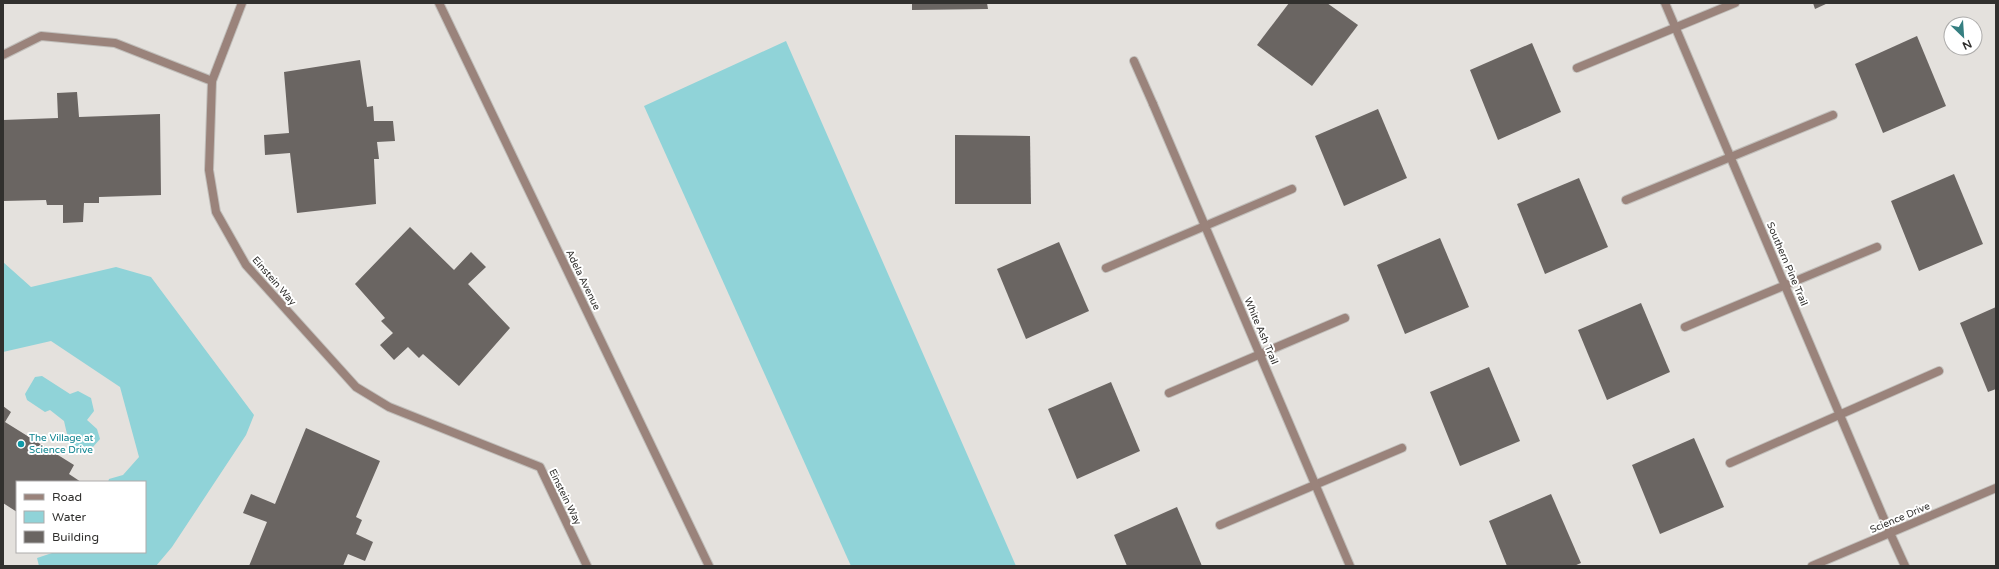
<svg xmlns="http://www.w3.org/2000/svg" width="1999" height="569" viewBox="0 0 1999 569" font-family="'Varela Round',sans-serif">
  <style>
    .water { fill: #90d3d8 }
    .building { fill: #6a6562 }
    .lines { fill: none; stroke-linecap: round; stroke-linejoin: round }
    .service-casing { stroke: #c0beba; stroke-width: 10 }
    .minor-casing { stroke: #c0beba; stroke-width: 10 }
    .service { stroke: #9a837b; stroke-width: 8 }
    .minor { stroke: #9a837b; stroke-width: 8 }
    .culture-dot { fill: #0f9aa8; stroke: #fff; stroke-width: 1.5 }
    .labels { text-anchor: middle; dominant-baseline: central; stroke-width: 4; stroke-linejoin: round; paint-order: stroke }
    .street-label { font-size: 10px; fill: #31302e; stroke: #fff }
    .culture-label { font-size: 10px; fill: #0d838f; stroke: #fff; text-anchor: start }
  </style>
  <rect width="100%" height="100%" fill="#e4e1dd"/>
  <g class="water">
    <polygon points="786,41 1016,566 851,566 644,106"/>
    <polygon points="3,262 31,287 116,267 151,277 254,415 246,435 172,547 156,566 39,566 37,558 55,552 145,552 145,482 108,482 109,479 123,475 139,457 120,387 51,341 3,352"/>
    <polygon points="42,376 70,394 78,391 91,398 94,411 87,420 97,429 100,439 92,448 83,453 63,440 67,434 64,421 50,410 45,412 27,400 25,394 35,377"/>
  </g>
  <g class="building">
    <polygon points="912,3 987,3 988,9 912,10"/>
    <polygon points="1289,3 1327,3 1358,25 1312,86 1257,45"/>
    <polygon points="1813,3 1828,3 1815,9"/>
    <polygon points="1917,36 1946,106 1883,133 1855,64"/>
    <polygon points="1532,43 1561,112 1498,140 1470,70"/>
    <polygon points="360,60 367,107 373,106 374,121 393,121 395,141 377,142 379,159 374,159 376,204 297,213 290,153 265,155 264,135 289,133 284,72"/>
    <polygon points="77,92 79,117 160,114 161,195 99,197 99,203 84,203 83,222 63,223 63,205 47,205 46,200 3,201 3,120 58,118 57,93"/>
    <polygon points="1378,109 1407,178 1344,206 1315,136"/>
    <polygon points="955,135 1030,136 1031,204 955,204"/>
    <polygon points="1954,174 1983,244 1919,271 1891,201"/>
    <polygon points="1579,178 1608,247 1545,274 1517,204"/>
    <polygon points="410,227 454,270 471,252 486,267 468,284 510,328 459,386 423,354 419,358 408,347 394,360 380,345 393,333 381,321 385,318 355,284"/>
    <polygon points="1440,238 1469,307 1405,334 1377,265"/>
    <polygon points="1059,242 1089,311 1026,339 997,269"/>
    <polygon points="1641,303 1670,372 1607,400 1578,330"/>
    <polygon points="1996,307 1996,389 1988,392 1960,323"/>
    <polygon points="1489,367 1520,441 1460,466 1430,392"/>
    <polygon points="1111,382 1140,451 1077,479 1048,409"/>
    <polygon points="3,406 11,412 5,422 74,465 69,474 81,482 17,482 17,512 3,503"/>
    <polygon points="306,428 380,461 356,517 362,520 356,534 373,542 365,561 348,554 343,566 249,566 267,522 243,513 251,494 275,504"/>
    <polygon points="1694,438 1724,507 1660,534 1632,465"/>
    <polygon points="1551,494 1581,563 1574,566 1507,566 1489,521"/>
    <polygon points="1177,507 1202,566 1127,566 1114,535"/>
  </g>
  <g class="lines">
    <g class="service-casing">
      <g id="service">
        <polyline points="3,55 41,36 115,43 212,81 209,170 216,212 246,265 356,387 389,407 540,467 587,566"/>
        <polyline points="1134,61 1153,104"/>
        <polyline points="1577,68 1735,3"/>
        <polyline points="212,81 242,3"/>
        <polyline points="1626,200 1833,115"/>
        <polyline points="1106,268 1292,189"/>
        <polyline points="1685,327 1877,247"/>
        <polyline points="1169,393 1345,318"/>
        <polyline points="1730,463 1939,371"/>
        <polyline points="1220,525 1402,448"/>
        <polyline points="1890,533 1905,566"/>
      </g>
    </g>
    <g class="minor-casing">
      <g id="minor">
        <polyline points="439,3 709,566"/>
        <polyline points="1665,3 1890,533"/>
        <polyline points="1153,104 1350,566"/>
        <polyline points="1812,566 1996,488"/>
      </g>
    </g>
    <use href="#service" class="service"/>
    <use href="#minor" class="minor"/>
  </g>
  <circle class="culture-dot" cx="21" cy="444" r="4"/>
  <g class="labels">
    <g class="street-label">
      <text transform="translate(1787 264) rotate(67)">Southern Pine Trail</text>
      <text transform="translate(583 280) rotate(64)">Adela Avenue</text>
      <text transform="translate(274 281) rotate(49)">Einstein Way</text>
      <text transform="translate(1261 331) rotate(67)">White Ash Trail</text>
      <text transform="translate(565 497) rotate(64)">Einstein Way</text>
      <text transform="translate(1900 518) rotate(-23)">Science Drive</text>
    </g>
    <g class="culture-label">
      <text x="29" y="438">The Village at<tspan x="29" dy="12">Science Drive</tspan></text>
    </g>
  </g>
  <rect width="1999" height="569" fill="none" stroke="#31302e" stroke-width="8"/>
  <rect x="16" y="481" width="130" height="72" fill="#ffffff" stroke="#adacab"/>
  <rect x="24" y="494" width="20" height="6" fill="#9a837b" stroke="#adacab"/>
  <text x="52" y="501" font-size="12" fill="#31302e">Road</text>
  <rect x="24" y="511" width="20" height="12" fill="#90d3d8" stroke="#adacab"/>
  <text x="52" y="521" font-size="12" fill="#31302e">Water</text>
  <rect x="24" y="531" width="20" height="12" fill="#6a6562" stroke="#adacab"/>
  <text x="52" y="541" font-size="12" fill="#31302e">Building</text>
  <g transform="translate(1963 36) rotate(155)"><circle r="19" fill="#ffffff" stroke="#adacab"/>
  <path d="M0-3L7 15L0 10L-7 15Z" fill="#367f81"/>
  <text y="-6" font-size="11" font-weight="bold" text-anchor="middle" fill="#31302e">N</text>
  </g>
</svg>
